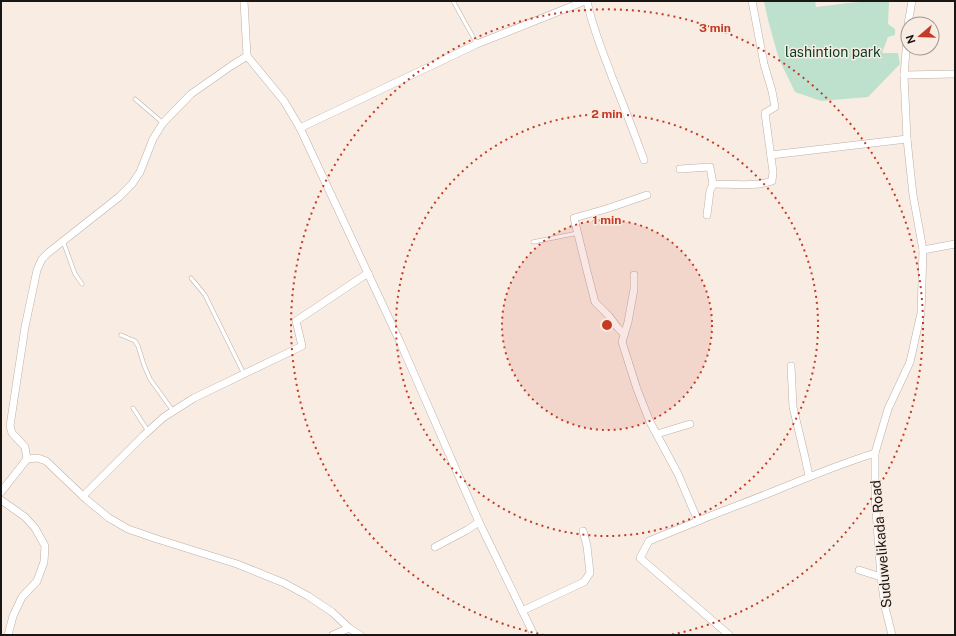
<svg xmlns="http://www.w3.org/2000/svg" width="956" height="636" viewBox="0 0 956 636" font-family="'Public Sans',sans-serif">
  <style>
    .green { fill: #bee1cd }
    .lines { fill: none; stroke-linecap: round; stroke-linejoin: round }
    .service-casing { stroke: #bdb0a8; stroke-width: 4.5 }
    .minor-casing { stroke: #bdb0a8; stroke-width: 8 }
    .service { stroke: #fff; stroke-width: 3.5 }
    .minor { stroke: #fff; stroke-width: 7 }
    .ring { fill: none; stroke: #c63a24; stroke-width: 2; stroke-dasharray: 2 4 }
    .labels { text-anchor: middle; dominant-baseline: central; stroke-width: 3; stroke-linejoin: round; paint-order: stroke }
    .park-label { font-size: 14px; fill: #063c26; stroke: #f9ece3 }
    .street-label { font-size: 14px; fill: #1a1613; stroke: #f9ece3 }
    .centre { fill: #c63a24; stroke: #f9ece3; stroke-width: 2 }
    .ring-label { font-size: 12px; text-anchor: middle; font-weight: bold; fill: #c63a24; stroke: #f9ece3; stroke-width: 3; stroke-linejoin: round; paint-order: stroke }
  </style>
  <rect width="100%" height="100%" fill="#f9ece3"/>
  <path class="green" d="M 764,1 L 815,1 L 816,7 C 840,4 865,0 889,2 L 888,24 L 895,29 L 895,35 L 888,37 L 882,53 L 898,53 L 900,64 L 868,97 L 821,101 L 795,92 L 779,59 L 768,20 Z"/>
  <g class="lines">
    <g class="service-casing">
      <g id="service">
        <polyline points="453,1 477,44"/>
        <polyline points="135,99 163,123"/>
        <polyline points="63,241 75,274 82,284"/>
        <polyline points="533,242 578,233"/>
        <polyline points="191,278 205,295 244,374"/>
        <polyline points="121,335 135,341 138,346 144,365 150,379 173,411"/>
        <polyline points="133,408 148,431"/>
      </g>
    </g>
    <g class="minor-casing">
      <g id="minor">
        <path d="M 587,1 C 592,27 603,52 612,77 C 623,104 634,132 644,160"/>
        <polyline points="908,24 912,1"/>
        <polyline points="247,56 284,101 300,128 400,342 479,522 534,635"/>
        <polyline points="904,75 955,74"/>
        <polyline points="300,128 477,44 585,1"/>
        <polyline points="771,155 907,139"/>
        <path d="M 680,169 L 710,167 L 713,184 C 731,184 755,187 772,181 L 773,172 L 765,113 L 775,107 L 772,91 L 764,64 L 752,1"/>
        <polyline points="707,215 710,191 713,184"/>
        <polyline points="923,250 955,244"/>
        <path d="M 634,275 L 634,289 L 628,322 L 622,342 L 637,389 L 650,422 L 678,474 L 698,521 C 722,511 747,502 772,492 C 806,478 840,464 875,453"/>
        <polyline points="624,334 618,328 609,316 595,302 587,271 574,218 606,209 647,195"/>
        <polyline points="791,366 793,407 805,457 809,476"/>
        <polyline points="657,434 690,424"/>
        <polyline points="27,459 38,458 46,461 87,500 109,518 128,529 157,539 237,564 284,583 308,596 332,612 349,628 360,635"/>
        <polyline points="1,492 27,459 25,447 12,433 10,426 25,327 37,270 42,259 48,253 119,197 132,184 140,172 153,139 163,123 191,94 231,66 247,56 244,1"/>
        <polyline points="83,496 144,435 164,417 194,398 302,346 296,321 368,273"/>
        <polyline points="1,500 25,517 35,528 45,546 44,562 37,581 22,597 13,616 8,635"/>
        <polyline points="698,521 649,541 640,558 729,635"/>
        <polyline points="435,547 467,530 479,522"/>
        <polyline points="859,570 881,577"/>
        <polyline points="522,611 584,582 590,573 587,546 583,531"/>
        <polyline points="333,635 349,628"/>
        <polyline points="892,635 885,607 881,577 875,497 875,453 888,409 910,362 921,313 923,250 913,195 907,139 904,75 908,27"/>
      </g>
    </g>
    <use href="#service" class="service"/>
    <use href="#minor" class="minor"/>
  </g>
  <circle cx="607" cy="325" r="105" fill="#c63a24" fill-opacity=".12"/>
  <g class="ring">
    <circle cx="607" cy="325" r="105"/>
    <circle cx="607" cy="325" r="211"/>
    <path d="M544 635A316 316 0 1 1 670 635"/>
  </g>
  <g class="labels">
    <g class="park-label">
      <text x="833" y="52">lashintion park</text>
    </g>
    <g class="street-label">
      <text transform="translate(881 544) rotate(-95)">Suduwelikada Road</text>
    </g>
  </g>
  <circle cx="607" cy="325" r="6" class="centre"/>
  <g class="ring-label">
    <text x="715" y="32">3 min</text>
    <text x="607" y="118">2 min</text>
    <text x="607" y="224">1 min</text>
  </g>
  <rect width="956" height="636" fill="none" stroke="#1a1613" stroke-width="4"/>
  <g transform="translate(920 36) rotate(251)"><circle r="19" fill="#f9ece3" stroke="#a09690"/>
  <path d="M0-3L7 15L0 10L-7 15Z" fill="#c63a24"/>
  <text y="-6" font-size="11" font-weight="bold" text-anchor="middle" fill="#1a1613">N</text>
  </g>
</svg>
